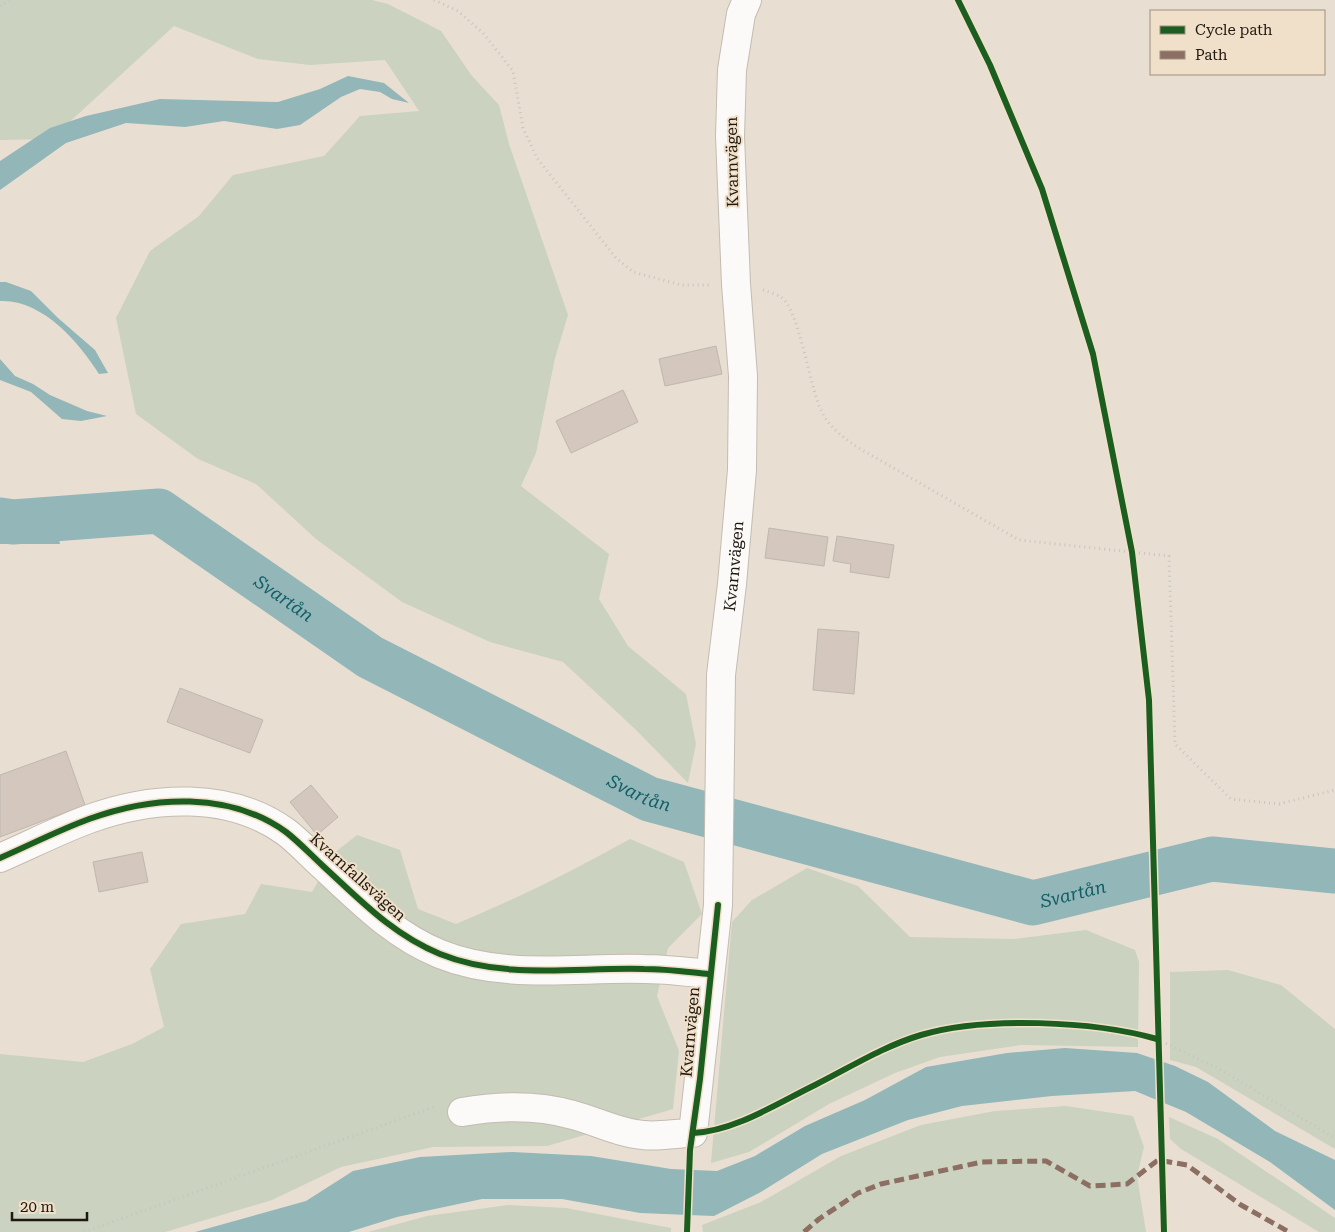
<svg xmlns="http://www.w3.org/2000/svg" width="1335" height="1232" viewBox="0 0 1335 1232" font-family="'Roboto Serif',serif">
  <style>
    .green { fill: #cbd2bf }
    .water { fill: #93b6b8 }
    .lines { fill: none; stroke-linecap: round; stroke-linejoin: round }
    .river { stroke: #93b6b8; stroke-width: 45 }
    .building { fill: #d3c7be; stroke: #c0b7ae }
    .minor-casing { stroke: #c3bcb2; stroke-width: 30 }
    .path { stroke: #c8c4c0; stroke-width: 3; stroke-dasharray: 1 4; stroke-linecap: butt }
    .minor { stroke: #fcfaf8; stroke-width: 28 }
    .quiet { stroke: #8d6e63; stroke-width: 5; stroke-dasharray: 10 5; stroke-linecap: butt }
    .cycleway-casing { stroke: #f1e0c9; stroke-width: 9 }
    .cycleway { stroke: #1b5e20; stroke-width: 6 }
    .labels { text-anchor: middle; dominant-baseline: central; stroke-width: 4; stroke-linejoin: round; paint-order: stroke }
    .street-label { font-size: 16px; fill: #1f1810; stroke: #f1e0c9 }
    .water-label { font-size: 18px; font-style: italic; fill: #115e66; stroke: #f1e0c9 }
  </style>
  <rect width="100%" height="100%" fill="#e8dfd2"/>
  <g class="green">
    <polygon points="0,0 372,0 388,4 441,31 472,76 499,105 509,144 568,315 555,358 536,453 521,486 609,554 599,599 628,646 686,694 696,744 688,783 635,729 563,662 490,642 402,602 316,539 256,484 198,459 136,414 116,318 150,251 199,216 233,175 324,156 360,116 419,111 385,60 310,65 258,59 174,26 51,139 0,140"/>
    <path d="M 357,835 L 400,850 L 418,909 L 456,924 C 516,899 573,871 630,839 L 684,862 L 702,914 L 668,948 L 657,996 L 679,1051 L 673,1109 L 547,1146 L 433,1147 L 341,1167 L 272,1200 L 165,1232 L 0,1232 L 0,1054 L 83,1062 L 132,1044 L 164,1027 L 150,969 L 181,924 L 245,914 L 261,884 L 312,892 L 334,853 Z"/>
    <polygon points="807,868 858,886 910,937 1015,939 1086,930 1135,950 1139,962 1138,1047 1021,1045 940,1057 895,1073 829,1104 749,1152 711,1163 732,922 752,900"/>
    <polygon points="1228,970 1281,985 1335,1029 1335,1149 1196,1067 1170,1060 1170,972"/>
    <polygon points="1066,1106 1133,1116 1144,1147 1137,1176 1146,1232 703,1232 702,1225 761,1202 841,1156 921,1125 995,1111"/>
    <polygon points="1169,1117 1218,1139 1335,1218 1335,1232 1319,1232 1181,1149 1170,1139"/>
    <polygon points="508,1205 566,1208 671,1228 671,1232 368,1232 427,1216"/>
  </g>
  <g class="water">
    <polygon points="348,76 384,83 409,103 392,99 380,92 360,89 341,97 300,125 277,129 224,121 185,127 126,123 66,143 0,190 0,161 50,128 86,116 160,99 278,102 320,89"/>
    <path d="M 0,282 L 6,282 L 31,291 L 58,318 L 95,350 L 108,373 L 99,374 C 79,342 42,299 0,301 Z"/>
    <polygon points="0,359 15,376 33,384 50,395 87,411 107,416 81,421 62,419 31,392 0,380"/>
    <polygon points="0,505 54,511 60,544 0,544"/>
    <polygon points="1065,1048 1137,1053 1175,1066 1208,1082 1275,1131 1335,1160 1335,1210 1270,1162 1186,1112 1135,1091 1052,1096 962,1106 908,1120 822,1154 759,1193 714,1216 640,1213 562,1199 482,1199 397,1217 349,1232 195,1232 306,1201 353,1171 420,1157 512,1152 591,1156 671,1169 717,1171 755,1156 805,1126 865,1100 926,1067 1007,1053"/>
  </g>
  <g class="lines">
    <path class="river" id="s1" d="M 0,520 L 13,522 L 159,511 L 370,657 L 649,799 L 1033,903 L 1212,859 L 1335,871"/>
  </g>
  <g class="building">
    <polygon points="716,346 722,374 665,386 659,359"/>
    <polygon points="623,390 638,422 571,453 556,421"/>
    <polygon points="769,528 828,537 824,566 765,558"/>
    <polygon points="837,536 894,545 889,578 850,572 851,564 833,561"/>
    <polygon points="818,629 859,632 854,694 813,690"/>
    <polygon points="180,688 263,720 250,753 167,722"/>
    <polygon points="66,751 85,805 0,837 0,775"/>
    <polygon points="311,785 338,817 317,835 290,802"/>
    <polygon points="142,852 148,882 99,892 93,862"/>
  </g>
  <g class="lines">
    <g class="minor-casing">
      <g id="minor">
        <path d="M 0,858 C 30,845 59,830 89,819 C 152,796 229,791 286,832 C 299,842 311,855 323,866 C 360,900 393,935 440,954 C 504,980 576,967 644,969 C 666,969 688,972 709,974"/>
        <path id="s2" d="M 462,1112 C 497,1106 538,1105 573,1115 C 596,1121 618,1133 643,1135 C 659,1137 676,1133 693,1133 L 718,905 L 721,675 L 732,584 L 742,470 L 743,376 L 736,284 L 730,136 L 732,70 L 741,14 L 747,0"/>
      </g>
    </g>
    <g class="path">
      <polyline points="434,0 458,11 483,33 513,71 523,128 537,158 616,258 633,272 681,285 710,285"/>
      <polyline points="0,6 11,0"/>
      <path d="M 763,290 C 769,292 776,294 781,297 C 800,310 809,387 822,412 C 829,427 844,438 857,447 L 1019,540 L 1169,556 L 1175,744 L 1231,799 L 1279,804 L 1335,790"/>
      <polyline points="1157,1039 1219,1069 1335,1138"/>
      <polyline points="84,1232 437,1106"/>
    </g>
    <use href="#minor" class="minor"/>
    <polyline class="quiet" points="804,1232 819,1219 858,1193 881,1184 982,1162 1046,1161 1090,1186 1127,1184 1158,1160 1187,1165 1241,1205 1289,1232"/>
    <g class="cycleway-casing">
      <g id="cycleway">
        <polyline points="958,0 990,65 1042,189 1093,354 1132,552 1149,700 1164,1232"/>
        <path d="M 0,858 C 30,845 59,830 89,819 C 152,796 229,791 286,832 C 299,842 311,855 323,866 C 360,900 393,935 440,954 C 504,980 576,967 644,969 C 666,969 688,972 709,974"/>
        <path d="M 693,1133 C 735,1131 778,1103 815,1085 C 849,1068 884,1046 921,1035 C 984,1016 1094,1021 1157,1039"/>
        <polyline points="687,1232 690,1150 700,1079 718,905"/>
      </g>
    </g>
    <use href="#cycleway" class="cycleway"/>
  </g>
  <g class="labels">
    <g class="street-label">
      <text transform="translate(732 162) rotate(-91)">Kvarnvägen</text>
      <text stroke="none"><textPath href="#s2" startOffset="804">Kvarnvägen</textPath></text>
      <text transform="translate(358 877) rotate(42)">Kvarnfallsvägen</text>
      <text transform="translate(690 1032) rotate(-85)">Kvarnvägen</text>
    </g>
    <g class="water-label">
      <text stroke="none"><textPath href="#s1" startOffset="312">Svartån</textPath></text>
      <text stroke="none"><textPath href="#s1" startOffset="718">Svartån</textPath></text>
      <text stroke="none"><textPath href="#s1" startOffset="1168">Svartån</textPath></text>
    </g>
  </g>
  <rect x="1150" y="10" width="175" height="65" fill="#f1e0c9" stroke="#9d907f"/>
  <rect x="1160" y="26" width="25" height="8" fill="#1b5e20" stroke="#9d907f"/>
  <text x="1195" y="35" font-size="15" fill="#1f1810">Cycle path</text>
  <rect x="1160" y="51" width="25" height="8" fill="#8d6e63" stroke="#9d907f"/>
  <text x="1195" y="60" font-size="15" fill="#1f1810">Path</text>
  <path d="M12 1212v8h75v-8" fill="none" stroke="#1f1810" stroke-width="2.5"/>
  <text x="20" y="1212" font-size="15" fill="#1f1810" stroke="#f1e0c9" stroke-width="4" paint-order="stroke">20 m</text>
</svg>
